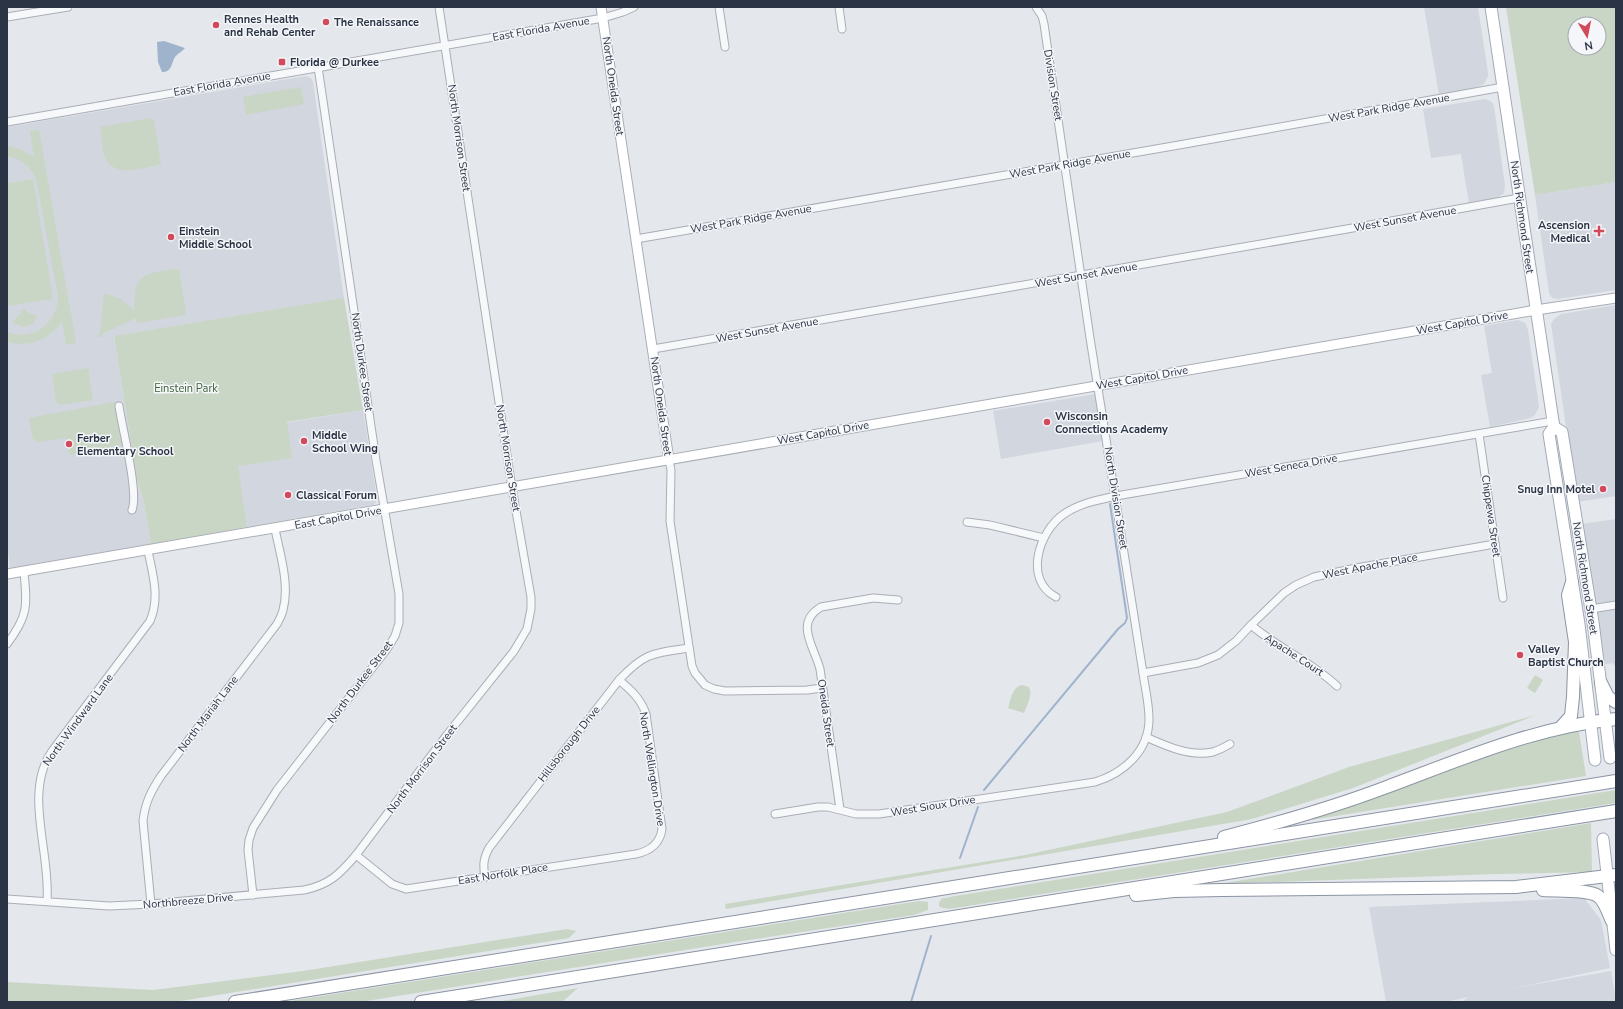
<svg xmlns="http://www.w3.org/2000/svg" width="1623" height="1009" viewBox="0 0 1623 1009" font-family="'Nunito Sans',sans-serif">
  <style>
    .built { fill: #d2d6de }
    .green { fill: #c9d6c5; fill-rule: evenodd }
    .water { fill: #9fb4cc }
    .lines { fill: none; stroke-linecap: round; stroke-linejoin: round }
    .stream { stroke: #9fb4cc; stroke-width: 2 }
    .street-casing { stroke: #a9aeb7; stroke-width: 9 }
    .secondary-casing { stroke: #a9aeb7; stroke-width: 11 }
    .primary-casing { stroke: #a3abb8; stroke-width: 13 }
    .highway-casing { stroke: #8b94a3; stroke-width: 14 }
    .street { stroke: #f7f8fa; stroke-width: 7 }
    .secondary { stroke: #fff; stroke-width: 9 }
    .primary { stroke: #fff; stroke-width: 11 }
    .highway { stroke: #fff; stroke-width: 12 }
    .poi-dot { fill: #d1495b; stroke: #f4f6f9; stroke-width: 1.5 }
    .labels { text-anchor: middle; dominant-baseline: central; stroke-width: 3; stroke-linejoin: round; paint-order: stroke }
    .poi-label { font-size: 11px; font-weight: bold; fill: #2b3445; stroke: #f4f6f9; text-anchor: start }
    .street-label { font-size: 11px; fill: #2b3445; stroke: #f4f6f9 }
    .park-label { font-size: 11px; fill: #3f6138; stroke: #f4f6f9 }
  </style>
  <rect width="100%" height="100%" fill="#e4e7ec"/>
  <g class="built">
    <polygon points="1424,7 1478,7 1488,73 1488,76 1484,84 1475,88 1439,95"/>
    <polygon points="306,76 311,78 313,82 344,298 114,337 137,480 143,498 151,544 10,568 7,546 7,127"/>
    <polygon points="1485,99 1492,102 1494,106 1505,186 1504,193 1497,198 1469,204 1461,154 1431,158 1423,109"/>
    <polygon points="1616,182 1616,290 1558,299 1552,298 1549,293 1535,195"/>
    <polygon points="1616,305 1616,496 1577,502 1551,324 1554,319 1561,314"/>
    <polygon points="1518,320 1525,323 1528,330 1539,407 1535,415 1530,418 1490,427 1481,375 1492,373 1484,326"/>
    <polygon points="1095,394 1103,441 1001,459 993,411"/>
    <polygon points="363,410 377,498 375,504 372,505 247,527 232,432"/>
    <polygon points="1616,519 1616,667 1612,663 1603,665 1581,524"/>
    <polygon points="1584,898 1601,920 1610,968 1509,989 1611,971 1616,1002 1461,1002 1469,997 1445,1002 1386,1002 1369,907"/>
  </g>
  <g class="green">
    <path d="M 1506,7 L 1616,7 L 1616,182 L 1535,195 ZM 1575,24 L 1599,24 L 1599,48 L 1575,48 Z"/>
    <polygon points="301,87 304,104 246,115 243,97"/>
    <path d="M 151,118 L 154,120 L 161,164 C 144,168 114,179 105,157 C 102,148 102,136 100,127 Z"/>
    <path d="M 39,130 L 76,343 L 66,345 L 62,322 C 49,340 29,348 7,342 L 7,332 C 33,342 58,323 58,296 L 36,179 C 31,167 20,158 7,156 L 7,146 L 19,149 L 34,157 L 30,131 Z"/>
    <polygon points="33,179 53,299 7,306 7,183"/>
    <path d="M 179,269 L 186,312 L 184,315 L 137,323 L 136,318 L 102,334 L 103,337 L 99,337 L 98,334 L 100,333 L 104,293 L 121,299 L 135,311 C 132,273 146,272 179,269 Z"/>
    <polygon points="344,298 363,410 287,422 292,458 238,466 247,527 151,544 143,498 137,480 114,336"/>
    <polygon points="26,309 27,312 38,316 33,324 22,327 12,322 21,313 21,310"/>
    <polygon points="88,368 93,400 60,405 56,402 52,374"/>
    <polygon points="120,401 128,444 70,455 66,438 38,442 33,439 29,418"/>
    <polygon points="1535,675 1543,680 1535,693 1527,688"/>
    <path d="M 1022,685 L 1029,687 C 1033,695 1027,705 1024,713 L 1008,708 C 1011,699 1012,687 1022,685 Z"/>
    <polygon points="1536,715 1353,788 1252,819 726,909 725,904 1025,855 1227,812 1349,767"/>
    <polygon points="1569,731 1579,732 1586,776 1311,820 1436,773"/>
    <polygon points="1616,790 1616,803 949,909 943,908 939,906 939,903 941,899 949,897"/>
    <polygon points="1591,823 1592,872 1496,874 1219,884"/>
    <polygon points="919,901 928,902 928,910 914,915 742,941 360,1002 284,1002"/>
    <polygon points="567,929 576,931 569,938 175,1002 7,1002 7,982 153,990 303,971"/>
    <polygon points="578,988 562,1002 496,1002"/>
  </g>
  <path class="water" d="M 164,41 L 185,48 C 182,52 178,53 175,57 C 171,64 172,72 162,72 L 158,62 L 157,42 Z"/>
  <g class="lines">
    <g class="stream">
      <polyline points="984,790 1118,629 1125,623 1127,618 1110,504"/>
      <polyline points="960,858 978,807"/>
      <polyline points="911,1002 931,936"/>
    </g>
    <g class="street-casing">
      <g id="street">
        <polyline points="719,7 725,47"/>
        <polyline points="839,7 842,29"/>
        <polyline points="7,17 68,7"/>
        <polyline points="7,122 603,18 623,12 634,7"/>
        <polyline points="636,239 1179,145 1503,87"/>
        <polyline points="653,349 1347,229 1519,198"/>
        <path d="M 119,406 C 122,428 139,492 132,510"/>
        <polyline points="1479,434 1503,598"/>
        <polyline points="669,460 671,470 670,521 692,666 695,673 705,685 714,689 725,691 807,690 822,688"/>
        <polyline points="967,522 990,525 1044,538"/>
        <path d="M 1056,597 C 1023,580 1039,531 1064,514 C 1080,503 1098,500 1116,496 L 1553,421"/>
        <polyline points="1591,609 1616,605"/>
        <path d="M 1251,625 C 1278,648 1312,662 1337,686"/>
        <path d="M 7,644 C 29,615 27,605 24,572"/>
        <polyline points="1143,673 1198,663 1218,655 1236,641 1251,625 1284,593 1296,585 1314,577 1356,568 1495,544"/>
        <path d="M 1146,737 C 1166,746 1190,757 1213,752 C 1219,750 1225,747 1230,744"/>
        <path d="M 840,809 L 820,669 C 814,646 794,623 821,607 L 873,598 L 898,600"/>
        <path d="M 775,814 L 818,807 L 828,807 L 856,814 L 879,814 L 1095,782 C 1124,773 1149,751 1149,719 C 1149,703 1145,688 1143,673 L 1090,338 L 1044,24 L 1042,16 L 1036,7"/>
        <path d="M 356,855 L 392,884 L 406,889 L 636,854 C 650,851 660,844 662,829 L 646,714 C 641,699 631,690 619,680"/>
        <path d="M 485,877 C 483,866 483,859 489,848 L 619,680 C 644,653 653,653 689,648"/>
        <polyline points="253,895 248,850 249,840 253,828 277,790 387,649 395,636 399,623 399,594 376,460 318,67"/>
        <path d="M 7,899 L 109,906 L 151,904 L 304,890 C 329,885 340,874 356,855 L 446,736 L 514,651 L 527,629 L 531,609 L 531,597 L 512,488 L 439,7"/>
        <path d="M 47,901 C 51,852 23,793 52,751 L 150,621 C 160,598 153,575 148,551"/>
        <path d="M 151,904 L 143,821 C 145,803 151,791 161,776 L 277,624 C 279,620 282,615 283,610 C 290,585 280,554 275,529"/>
      </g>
    </g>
    <g class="secondary-casing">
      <g id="secondary">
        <polyline points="601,7 669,460"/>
        <polyline points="7,574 1536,310 1616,298"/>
      </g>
    </g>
    <g class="primary-casing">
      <g id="primary">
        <polyline points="1491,7 1553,421 1554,427 1549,434 1579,624 1595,760"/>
        <polyline points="1554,427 1562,432 1593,622 1610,758"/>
        <polyline points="1603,839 1616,950"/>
      </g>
    </g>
    <g class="highway-casing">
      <g id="highway">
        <polyline points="1601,683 1608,697 1616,702"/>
        <polyline points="1561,727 1571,716 1573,697 1575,642 1568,595 1572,582"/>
        <path d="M 1224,837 C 1278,823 1331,808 1384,788 C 1460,760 1534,727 1616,719"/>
        <path d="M 1543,890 C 1556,891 1588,889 1598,896 C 1605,901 1608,913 1612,921"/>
        <polyline points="1136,895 1174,891 1222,890 1516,887 1616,875"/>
        <polyline points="235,1002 1616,781"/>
        <polyline points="421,1002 1616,811"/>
      </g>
    </g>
    <use href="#street" class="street"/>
    <use href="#secondary" class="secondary"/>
    <use href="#primary" class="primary"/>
    <use href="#highway" class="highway"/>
  </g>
  <g class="poi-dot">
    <circle cx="326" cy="22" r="4"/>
    <circle cx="216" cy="25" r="4"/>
    <rect x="278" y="58" width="8" height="8" rx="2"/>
    <path d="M1597 225h4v4h4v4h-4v4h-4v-4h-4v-4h4z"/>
    <circle cx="171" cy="237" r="4"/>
    <circle cx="1047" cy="422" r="4"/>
    <circle cx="304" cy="441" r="4"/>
    <circle cx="69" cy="444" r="4"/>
    <circle cx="1603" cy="489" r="4"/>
    <circle cx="288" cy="495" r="4"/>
    <circle cx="1520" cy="655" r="4"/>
  </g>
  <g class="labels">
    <g class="poi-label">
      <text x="224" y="19">Rennes Health<tspan x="224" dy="13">and Rehab Center</tspan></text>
      <text x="334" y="22">The Renaissance</text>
      <text x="290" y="62">Florida @ Durkee</text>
      <text x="1590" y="225" text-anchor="end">Ascension<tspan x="1590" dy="13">Medical</tspan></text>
      <text x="179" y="231">Einstein<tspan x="179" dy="13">Middle School</tspan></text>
      <text x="1055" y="416">Wisconsin<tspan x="1055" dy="13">Connections Academy</tspan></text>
      <text x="312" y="435">Middle<tspan x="312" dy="13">School Wing</tspan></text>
      <text x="77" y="438">Ferber<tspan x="77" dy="13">Elementary School</tspan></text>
      <text x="1595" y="489" text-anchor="end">Snug Inn Motel</text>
      <text x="296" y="495">Classical Forum</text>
      <text x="1528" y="649">Valley<tspan x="1528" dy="13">Baptist Church</tspan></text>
    </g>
    <g class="street-label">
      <text transform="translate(541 29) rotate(-10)">East Florida Avenue</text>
      <text transform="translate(222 84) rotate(-10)">East Florida Avenue</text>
      <text transform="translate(1053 85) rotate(81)">Division Street</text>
      <text transform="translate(613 86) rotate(82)">North Oneida Street</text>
      <text transform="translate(1389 108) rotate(-10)">West Park Ridge Avenue</text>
      <text transform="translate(459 138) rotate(82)">North Morrison Street</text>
      <text transform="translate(1070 164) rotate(-10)">West Park Ridge Avenue</text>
      <text transform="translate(1522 217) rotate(82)">North Richmond Street</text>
      <text transform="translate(751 219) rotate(-10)">West Park Ridge Avenue</text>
      <text transform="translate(1405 219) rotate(-10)">West Sunset Avenue</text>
      <text transform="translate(1086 275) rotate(-10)">West Sunset Avenue</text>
      <text transform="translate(1462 323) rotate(-10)">West Capitol Drive</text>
      <text transform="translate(767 330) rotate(-10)">West Sunset Avenue</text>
      <text transform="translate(362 362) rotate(82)">North Durkee Street</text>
      <text transform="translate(1142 378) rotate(-10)">West Capitol Drive</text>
      <text transform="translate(661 406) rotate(82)">North Oneida Street</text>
      <text transform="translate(823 433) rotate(-10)">West Capitol Drive</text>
      <text transform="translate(508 458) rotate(81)">North Morrison Street</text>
      <text transform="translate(1291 466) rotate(-10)">West Seneca Drive</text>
      <text transform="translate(1116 498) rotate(81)">North Division Street</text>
      <text transform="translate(1491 516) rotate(82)">Chippewa Street</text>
      <text transform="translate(338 518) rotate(-10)">East Capitol Drive</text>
      <text transform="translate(1370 566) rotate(-11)">West Apache Place</text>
      <text transform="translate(1585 578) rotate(81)">North Richmond Street</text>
      <text transform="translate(1294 655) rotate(33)">Apache Court</text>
      <text transform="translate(360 682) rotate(-53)">North Durkee Street</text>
      <text transform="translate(826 713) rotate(82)">Oneida Street</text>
      <text transform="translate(208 714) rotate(-53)">North Mariah Lane</text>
      <text transform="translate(78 720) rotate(-54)">North Windward Lane</text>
      <text transform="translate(569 744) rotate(-52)">Hillsborough Drive</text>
      <text transform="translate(422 769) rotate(-53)">North Morrison Street</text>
      <text transform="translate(652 769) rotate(81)">North Wellington Drive</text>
      <text transform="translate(933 806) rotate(-9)">West Sioux Drive</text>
      <text transform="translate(503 874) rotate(-9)">East Norfolk Place</text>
      <text transform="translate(188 901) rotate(-5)">Northbreeze Drive</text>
    </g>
    <g class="park-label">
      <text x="186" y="388">Einstein Park</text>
    </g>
  </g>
  <rect width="1623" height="1009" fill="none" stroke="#2b3445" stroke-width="16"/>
  <g transform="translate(1587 36) rotate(170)"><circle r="19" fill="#f4f6f9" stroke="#a4a8b1"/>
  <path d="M0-3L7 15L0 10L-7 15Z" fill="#d1495b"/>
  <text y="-6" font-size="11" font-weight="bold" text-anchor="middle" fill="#2b3445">N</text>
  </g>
</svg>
